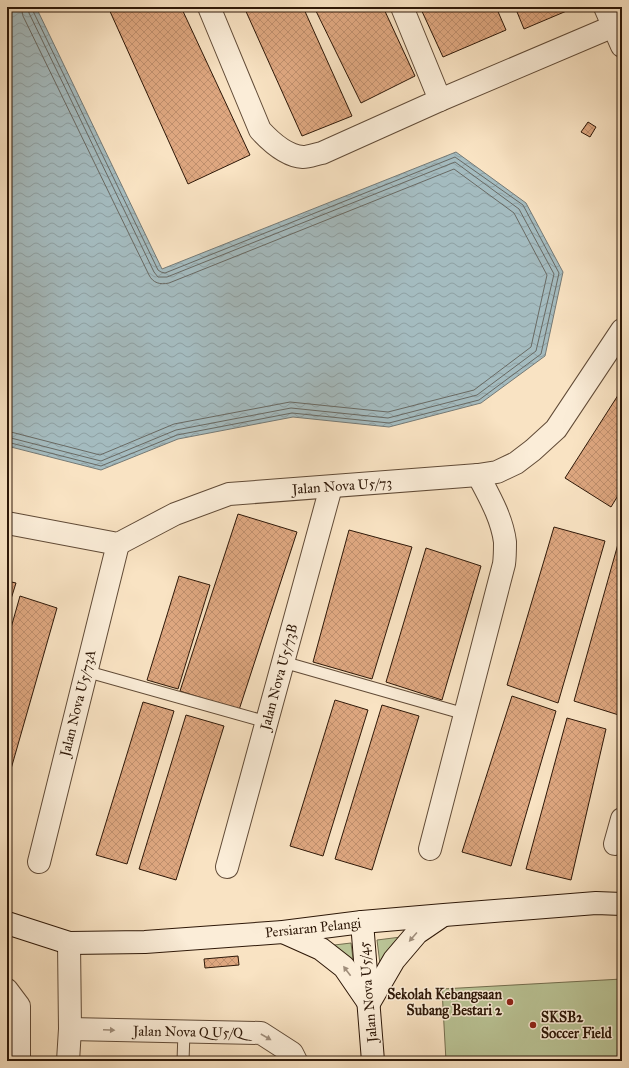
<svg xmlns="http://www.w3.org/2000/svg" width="629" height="1068" viewBox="0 0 629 1068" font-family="'IM FELL Great Primer',serif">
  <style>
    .green { fill: #bac496; stroke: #746e4f }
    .water { fill: url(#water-waves); stroke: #757a76 }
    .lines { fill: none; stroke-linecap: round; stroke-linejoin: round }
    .shore { stroke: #696a64; stroke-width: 1 }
    .building { fill: url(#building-cross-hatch); stroke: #2e1808 }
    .lane-casing { stroke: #614b37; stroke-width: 13 }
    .street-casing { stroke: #614b37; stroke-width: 24 }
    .secondary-casing { stroke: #2e1808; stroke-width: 24 }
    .lane { stroke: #fbedd8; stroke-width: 11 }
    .street { stroke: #fbedd8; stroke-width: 22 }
    .secondary { stroke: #fbedd8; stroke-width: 22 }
    .oneway { fill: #9f8d7a }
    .poi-dot { fill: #8f2418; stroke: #fbedd8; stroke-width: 1.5 }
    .labels { text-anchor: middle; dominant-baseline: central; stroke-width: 3; stroke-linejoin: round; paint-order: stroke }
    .street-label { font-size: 14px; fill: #2e1808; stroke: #fbedd8 }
    .poi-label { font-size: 14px; font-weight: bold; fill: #2e1808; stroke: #fbedd8; text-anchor: end }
  </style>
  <defs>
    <pattern id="water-waves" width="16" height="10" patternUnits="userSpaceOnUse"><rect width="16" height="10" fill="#a4bbbf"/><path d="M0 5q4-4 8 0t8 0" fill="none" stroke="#8ea0a3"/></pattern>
    <pattern id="building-cross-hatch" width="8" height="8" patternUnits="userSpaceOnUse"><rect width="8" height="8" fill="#dea780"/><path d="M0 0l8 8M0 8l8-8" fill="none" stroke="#bf8f6d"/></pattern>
  </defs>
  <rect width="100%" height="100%" fill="#f9e3c3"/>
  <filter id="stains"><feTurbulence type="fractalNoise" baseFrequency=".005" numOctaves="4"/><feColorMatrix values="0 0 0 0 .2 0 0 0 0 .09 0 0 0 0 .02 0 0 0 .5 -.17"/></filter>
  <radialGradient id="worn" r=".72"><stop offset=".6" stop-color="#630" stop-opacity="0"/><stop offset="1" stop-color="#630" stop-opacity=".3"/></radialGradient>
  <g class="green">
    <polygon points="401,937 380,964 377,940"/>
    <polygon points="351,943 354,967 326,946"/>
    <polygon points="622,979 622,1061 446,1061 442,989"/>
  </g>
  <polygon class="water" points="7,7 36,7 162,269 456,152 526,203 563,272 545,356 481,403 389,427 293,417 178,439 101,470 7,446"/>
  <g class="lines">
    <g class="shore">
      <path d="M 7,431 L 100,455 L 174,424 L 290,402 L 388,412 L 474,390 L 531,347 L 547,275 L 514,213 L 454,169 L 169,283 C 160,285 153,283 149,275 L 23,16 L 21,7"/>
      <polyline points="7,437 101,461 176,430 291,408 388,418 477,395 536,351 554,274 519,209 455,162 167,277 158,277 154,272 29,13 28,7"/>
      <polyline points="7,442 101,466 177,435 292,413 389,423 479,400 541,354 559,273 523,205 455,157 165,273 161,272 158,270 33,11 33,7"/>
    </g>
  </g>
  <g class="building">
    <polygon points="108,7 181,7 250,155 188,184"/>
    <polygon points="244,7 303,7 352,116 302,136"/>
    <polygon points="314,7 383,7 415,76 361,103"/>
    <polygon points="420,7 496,7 506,30 443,57"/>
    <polygon points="515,7 576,7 524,29"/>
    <polygon points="588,122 596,127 590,137 581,132"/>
    <polygon points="622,389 622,489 611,507 565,478"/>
    <polygon points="238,514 297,532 239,710 180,691"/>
    <polygon points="554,527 605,541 558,703 507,685"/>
    <polygon points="349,530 412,547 372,679 313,662"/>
    <polygon points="618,544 622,545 622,716 574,701"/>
    <polygon points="426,548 481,566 442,700 386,682"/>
    <polygon points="179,576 210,585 178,689 147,680"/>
    <polygon points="7,581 16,583 7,612"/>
    <polygon points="20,596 57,608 7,783 7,642"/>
    <polygon points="512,696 556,711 511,866 462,852"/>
    <polygon points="335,700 368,710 323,856 290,846"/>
    <polygon points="143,702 174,711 127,864 96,855"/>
    <polygon points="382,705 419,716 372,870 335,859"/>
    <polygon points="186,715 224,726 176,880 139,869"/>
    <polygon points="567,718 606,729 571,880 526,869"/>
    <polygon points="238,956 239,965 205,968 204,959"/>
  </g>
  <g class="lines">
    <g class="lane-casing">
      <g id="lane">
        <polyline points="283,662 465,714"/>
        <polyline points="85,671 267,722"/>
        <polyline points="183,1061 184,1032"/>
      </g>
    </g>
    <g class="street-casing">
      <g id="street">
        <path d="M 209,7 L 260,130 C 271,142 286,156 303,157 C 309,157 316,154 322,153 L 440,100 L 614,26"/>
        <polyline points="402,7 440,100"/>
        <polyline points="605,7 622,46"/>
        <polyline points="7,523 118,544 175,514 229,494 478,475 497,472 516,463 533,450 556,429 622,330"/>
        <polyline points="615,844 622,819"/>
        <path d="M 430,849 L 504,564 C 505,557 505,549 505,542 C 502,518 489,496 478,475"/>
        <polyline points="39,862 118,544"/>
        <polyline points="227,867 331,487"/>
        <polyline points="7,990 19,1006 19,1061"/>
        <polyline points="70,1029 261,1033 292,1053 296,1061"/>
        <polyline points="68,1061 70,1029 69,943"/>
      </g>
    </g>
    <g class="secondary-casing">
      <g id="secondary">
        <polyline points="362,922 373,1061"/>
        <polyline points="7,923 69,943 145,942 283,932 362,922 444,915 596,903 622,904"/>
        <polyline points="283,932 321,949 344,967 368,1002"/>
        <polyline points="369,1003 394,960 417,933 442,916"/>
      </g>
    </g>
    <use href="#lane" class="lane"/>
    <use href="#street" class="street"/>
    <use href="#secondary" class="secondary"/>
  </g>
  <defs><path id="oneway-solid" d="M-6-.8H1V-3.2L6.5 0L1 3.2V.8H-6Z"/></defs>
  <g class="oneway">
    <use href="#oneway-solid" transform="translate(413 937) rotate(131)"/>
    <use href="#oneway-solid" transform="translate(347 971) rotate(-127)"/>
    <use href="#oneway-solid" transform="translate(109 1030) rotate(2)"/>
    <use href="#oneway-solid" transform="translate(266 1037) rotate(30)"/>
  </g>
  <g class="poi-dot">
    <circle cx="510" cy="1002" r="4"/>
    <circle cx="533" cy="1025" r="4"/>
  </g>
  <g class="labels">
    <g class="street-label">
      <text transform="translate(342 486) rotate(-4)">Jalan Nova U5/73</text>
      <text transform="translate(279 677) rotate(-75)">Jalan Nova U5/73B</text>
      <text transform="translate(78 703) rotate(-76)">Jalan Nova U5/73A</text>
      <text transform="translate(313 928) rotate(-6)">Persiaran Pelangi</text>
      <text transform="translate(368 992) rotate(-95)">Jalan Nova U5/45</text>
      <text transform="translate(188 1032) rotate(1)">Jalan Nova Q U5/Q</text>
    </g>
    <g class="poi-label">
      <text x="502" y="994">Sekolah Kebangsaan<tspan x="502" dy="16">Subang Bestari 2</tspan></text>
      <text x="541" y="1017" text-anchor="start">SKSB2<tspan x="541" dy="16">Soccer Field</tspan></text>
    </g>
  </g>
  <rect width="629" height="1068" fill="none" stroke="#f9e3c3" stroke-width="24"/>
  <rect x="8" y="8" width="613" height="1052" fill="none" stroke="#2e1808" stroke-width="2"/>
  <rect x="12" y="12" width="605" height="1044" fill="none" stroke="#2e1808"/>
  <rect width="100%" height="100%" filter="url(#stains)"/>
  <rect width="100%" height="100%" fill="url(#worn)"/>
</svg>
